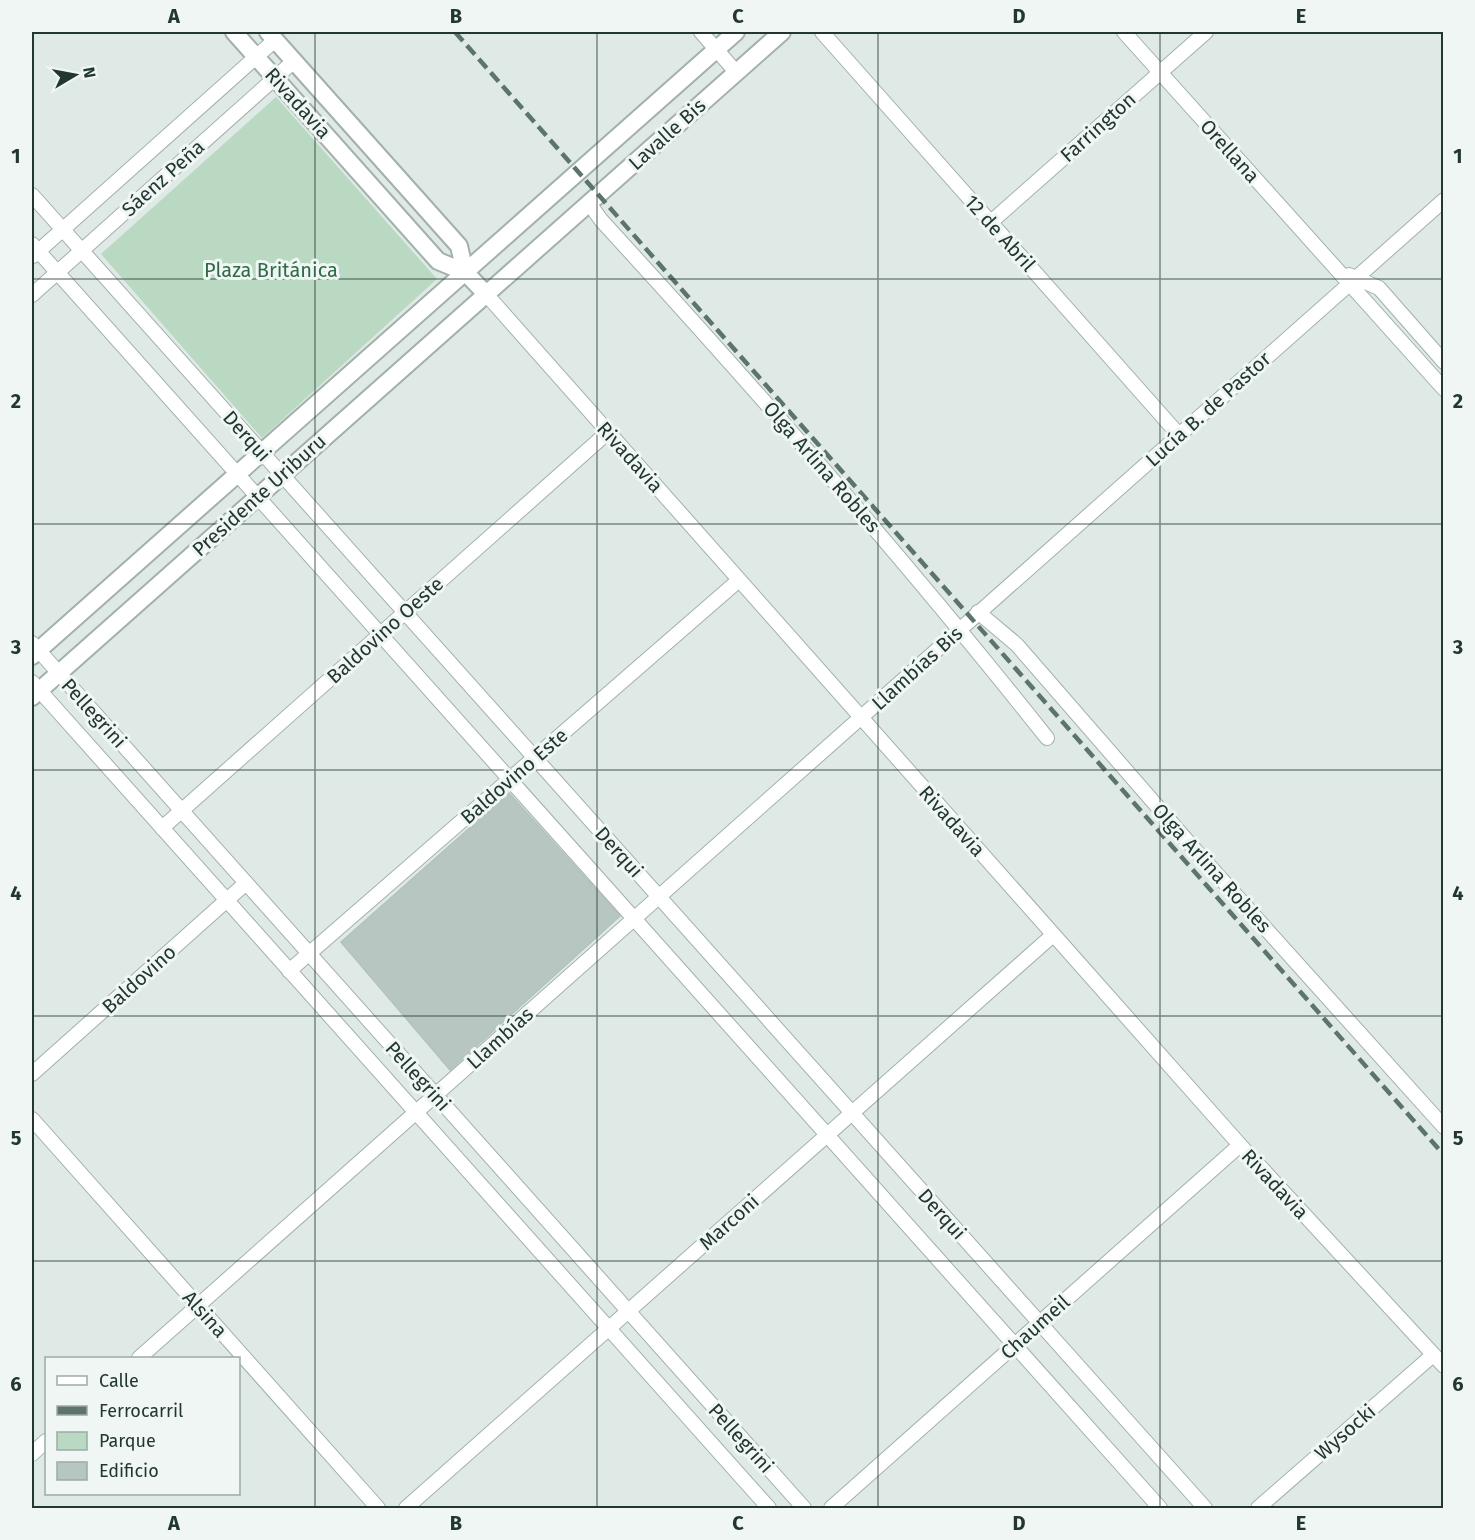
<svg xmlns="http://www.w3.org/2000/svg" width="1475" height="1540" viewBox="0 0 1475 1540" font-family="'Fira Sans',sans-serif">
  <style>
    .green { fill: #b9d9c3 }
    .building { fill: #b8c6c1; stroke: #b2c2bc; stroke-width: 1.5 }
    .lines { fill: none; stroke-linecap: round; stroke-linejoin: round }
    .minor-casing { stroke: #a3b0ac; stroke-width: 16 }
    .tertiary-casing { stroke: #a3b0ac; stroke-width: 20 }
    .minor { stroke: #fff; stroke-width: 14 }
    .tertiary { stroke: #fff; stroke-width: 16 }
    .rail { stroke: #5c736e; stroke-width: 4.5; stroke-dasharray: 12 6; stroke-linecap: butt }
    .grid { fill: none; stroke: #223732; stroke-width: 1.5; stroke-opacity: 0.55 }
    .labels { text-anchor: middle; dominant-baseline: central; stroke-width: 6; stroke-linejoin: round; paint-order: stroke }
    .street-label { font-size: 20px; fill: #223732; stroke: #eff6f3 }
    .park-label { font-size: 20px; fill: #2f6b48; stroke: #eff6f3 }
    .neatline { fill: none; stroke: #223732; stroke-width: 2 }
    .grid-label { font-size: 20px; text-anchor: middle; font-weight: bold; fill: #223732 }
  </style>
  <rect width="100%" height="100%" fill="#dfe9e5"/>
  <polygon class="green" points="276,97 437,279 262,438 101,254"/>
  <polygon class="building" points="509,793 620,916 450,1070 341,942"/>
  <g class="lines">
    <g class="minor-casing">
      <g id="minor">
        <polyline points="701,32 736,72"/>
        <polyline points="822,32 1179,435"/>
        <polyline points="1124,32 1444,389"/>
        <polyline points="32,195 1205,1508"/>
        <path d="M 589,203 L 601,220 C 755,388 905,559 1047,738"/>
        <polyline points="991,222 1206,32"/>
        <polyline points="32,244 1160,1508"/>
        <polyline points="33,256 275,40"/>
        <polyline points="1349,275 1379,288 1444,362"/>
        <polyline points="486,294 1240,1145 1444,1366"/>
        <polyline points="32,295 294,61"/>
        <polyline points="978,612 1017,645 1196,851 1444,1127"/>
        <polyline points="32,643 804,1508"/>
        <polyline points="32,682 769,1508"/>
        <polyline points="162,828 607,433"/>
        <polyline points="289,971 739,580"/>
        <polyline points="32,1074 246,883"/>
        <polyline points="32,1119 378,1508"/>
        <polyline points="139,1358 1444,200"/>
        <polyline points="32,1454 46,1441"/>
        <polyline points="406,1508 1053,935"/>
        <polyline points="831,1508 1240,1145"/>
        <polyline points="1258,1508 1433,1355"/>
      </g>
    </g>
    <g class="tertiary-casing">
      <g id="tertiary">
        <polyline points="234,32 438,261 465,272 486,294"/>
        <polyline points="268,32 459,246 465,272"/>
        <polyline points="32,656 736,32"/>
        <polyline points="32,697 782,32"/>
      </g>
    </g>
    <use href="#minor" class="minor"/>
    <use href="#tertiary" class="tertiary"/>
    <polyline class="rail" points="455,32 1444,1155"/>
  </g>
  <path class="grid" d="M 315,32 L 315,1508M 597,32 L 597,1508M 878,32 L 878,1508M 1160,32 L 1160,1508M 32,279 L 1444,279M 32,524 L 1444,524M 32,770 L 1444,770M 32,1016 L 1444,1016M 32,1261 L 1444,1261"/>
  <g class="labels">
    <g class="street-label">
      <text transform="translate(298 103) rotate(48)">Rivadavia</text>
      <text transform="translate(1098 127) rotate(-42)">Farrington</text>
      <text transform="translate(667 134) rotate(-42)">Lavalle Bis</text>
      <text transform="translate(1230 151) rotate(48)">Orellana</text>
      <text transform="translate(163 178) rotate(-42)">Sáenz Peña</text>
      <text transform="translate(1000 233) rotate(48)">12 de Abril</text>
      <text transform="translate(1208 409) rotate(-42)">Lucía B. de Pastor</text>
      <text transform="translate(247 436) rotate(48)">Derqui</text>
      <text transform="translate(630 457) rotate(48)">Rivadavia</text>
      <text transform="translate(822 467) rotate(49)">Olga Arlina Robles</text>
      <text transform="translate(259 495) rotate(-42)">Presidente Uriburu</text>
      <text transform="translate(385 630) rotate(-42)">Baldovino Oeste</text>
      <text transform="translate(917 668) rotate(-42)">Llambías Bis</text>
      <text transform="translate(94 713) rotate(48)">Pellegrini</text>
      <text transform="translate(514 776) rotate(-41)">Baldovino Este</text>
      <text transform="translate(952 821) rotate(48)">Rivadavia</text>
      <text transform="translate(619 852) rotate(48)">Derqui</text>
      <text transform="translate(1212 868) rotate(48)">Olga Arlina Robles</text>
      <text transform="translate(139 979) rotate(-42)">Baldovino</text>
      <text transform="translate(500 1038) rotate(-42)">Llambías</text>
      <text transform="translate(418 1076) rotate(48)">Pellegrini</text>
      <text transform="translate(1275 1184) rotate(47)">Rivadavia</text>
      <text transform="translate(942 1214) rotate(48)">Derqui</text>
      <text transform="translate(729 1222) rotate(-42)">Marconi</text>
      <text transform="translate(205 1314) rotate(48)">Alsina</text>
      <text transform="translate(1035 1327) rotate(-42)">Chaumeil</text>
      <text transform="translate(1345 1432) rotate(-41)">Wysocki</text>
      <text transform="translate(741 1438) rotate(48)">Pellegrini</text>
    </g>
    <g class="park-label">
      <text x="271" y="270">Plaza Británica</text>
    </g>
  </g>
  <rect width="1475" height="1540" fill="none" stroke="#eff6f3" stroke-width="66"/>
  <rect x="45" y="1357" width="195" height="138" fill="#eff6f3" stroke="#9daaa6" stroke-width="1.5"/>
  <rect x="57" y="1376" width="30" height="9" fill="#ffffff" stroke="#9daaa6" stroke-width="1.5"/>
  <text x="99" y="1387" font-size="18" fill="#223732">Calle</text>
  <rect x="57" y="1406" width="30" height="9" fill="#5c736e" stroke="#9daaa6" stroke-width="1.5"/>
  <text x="99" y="1417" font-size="18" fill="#223732">Ferrocarril</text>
  <rect x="57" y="1432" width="30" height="18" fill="#b9d9c3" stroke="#9daaa6" stroke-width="1.5"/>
  <text x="99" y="1447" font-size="18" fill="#223732">Parque</text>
  <rect x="57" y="1462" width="30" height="18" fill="#b8c6c1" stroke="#9daaa6" stroke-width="1.5"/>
  <text x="99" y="1477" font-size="18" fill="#223732">Edificio</text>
  <g transform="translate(75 75) rotate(80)" stroke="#eff6f3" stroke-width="4.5" paint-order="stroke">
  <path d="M0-4.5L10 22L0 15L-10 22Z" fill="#223732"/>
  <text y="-9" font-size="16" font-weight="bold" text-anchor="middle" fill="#223732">N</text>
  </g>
  <rect x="33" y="33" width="1409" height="1474" class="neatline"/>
  <g class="grid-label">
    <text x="174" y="23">A</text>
    <text x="456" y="23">B</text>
    <text x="738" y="23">C</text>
    <text x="1019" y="23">D</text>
    <text x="1301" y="23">E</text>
    <text x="16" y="163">1</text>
    <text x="1458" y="163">1</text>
    <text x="16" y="408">2</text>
    <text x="1458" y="408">2</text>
    <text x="16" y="654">3</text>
    <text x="1458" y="654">3</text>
    <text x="16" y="900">4</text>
    <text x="1458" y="900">4</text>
    <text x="16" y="1145">5</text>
    <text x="1458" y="1145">5</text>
    <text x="16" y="1391">6</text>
    <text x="1458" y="1391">6</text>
    <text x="174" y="1530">A</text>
    <text x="456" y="1530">B</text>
    <text x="738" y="1530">C</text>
    <text x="1019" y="1530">D</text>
    <text x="1301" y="1530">E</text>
  </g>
</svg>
